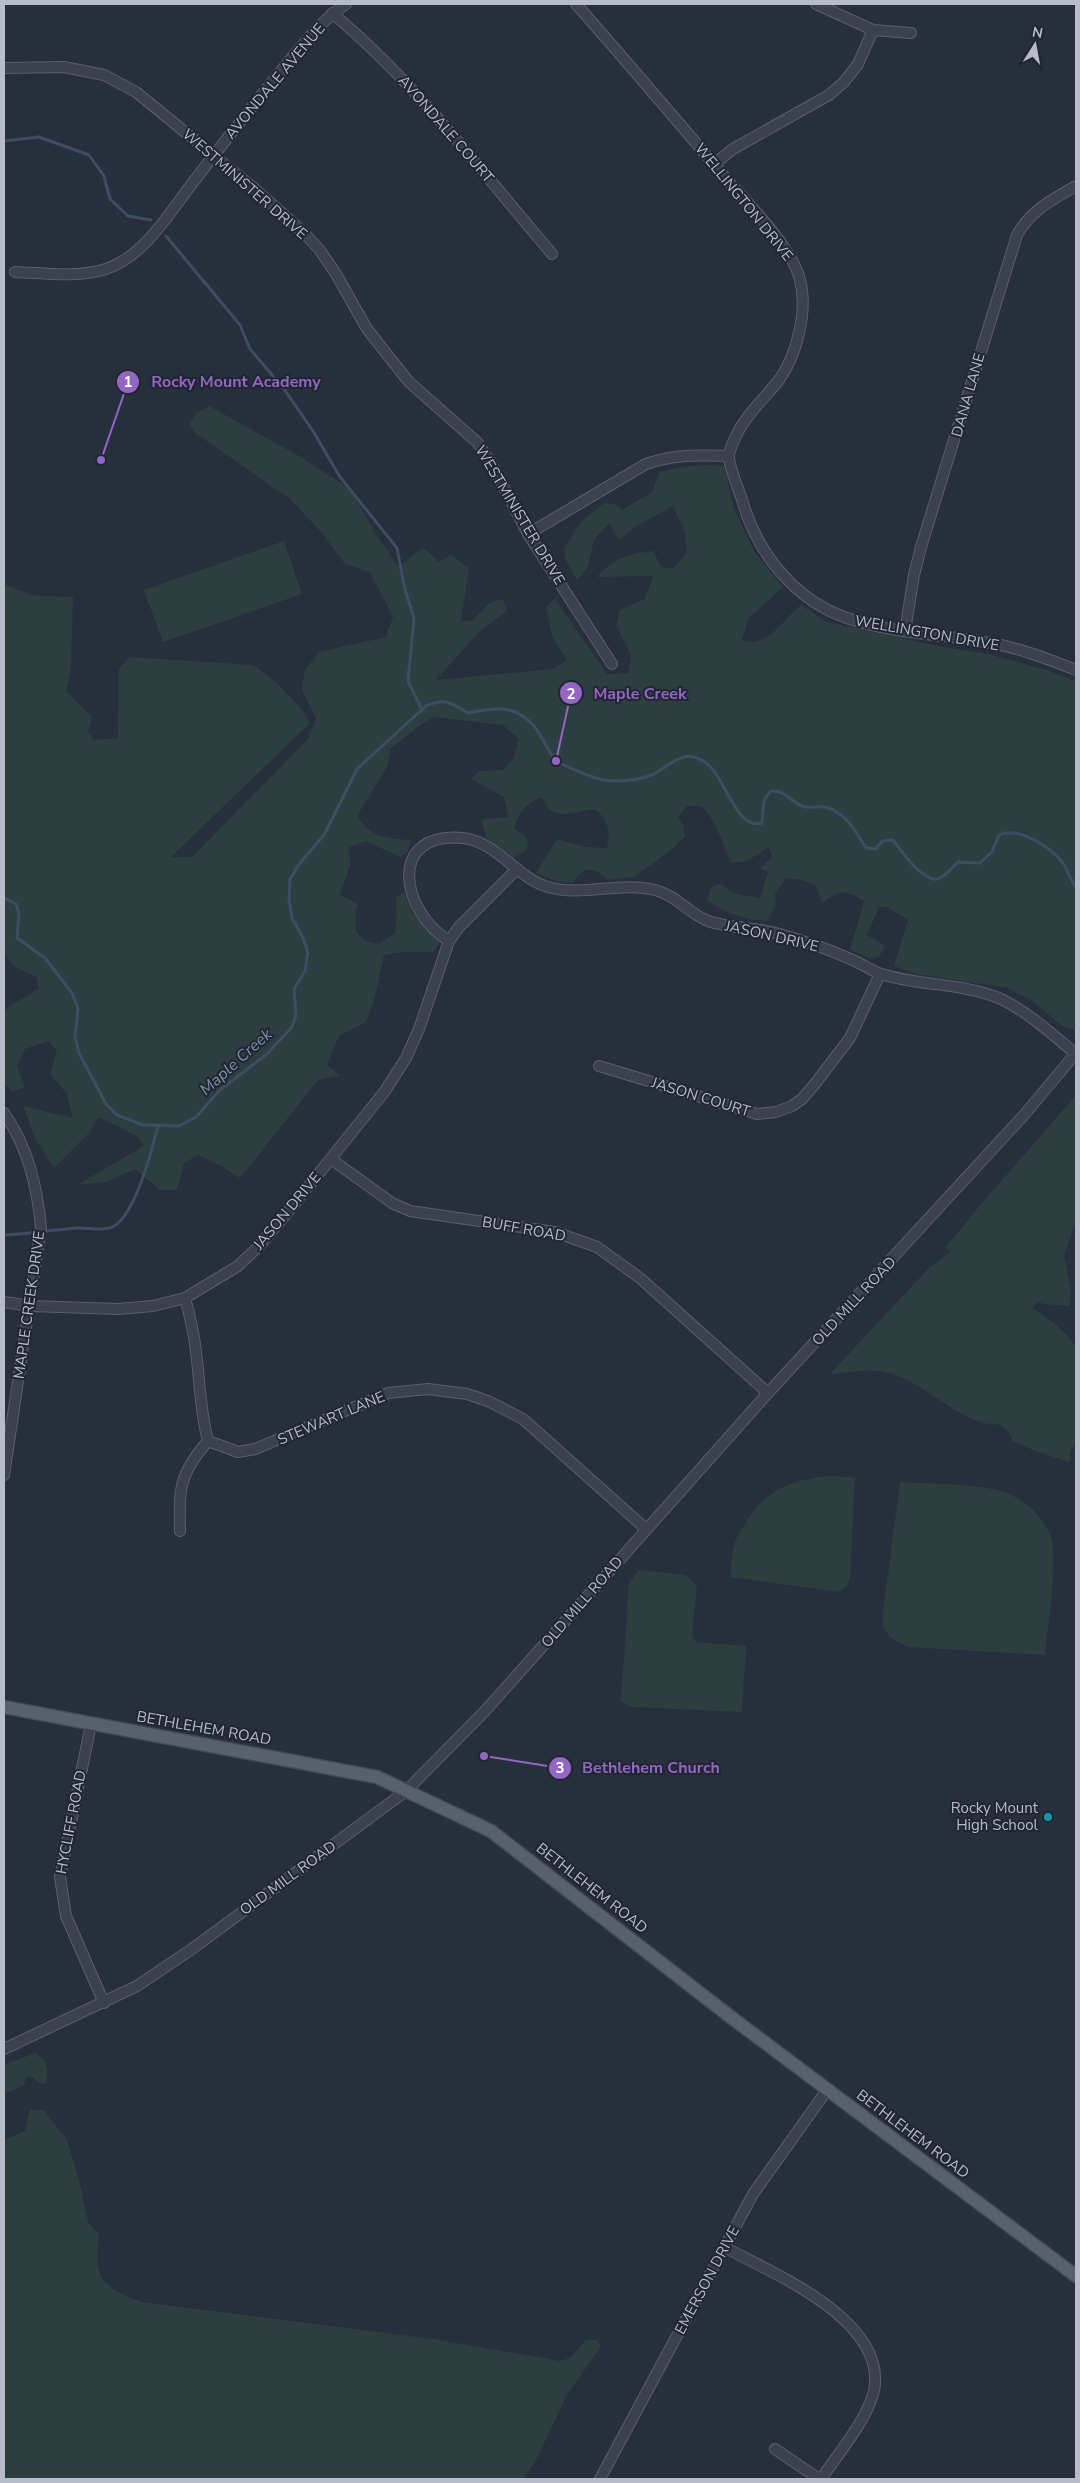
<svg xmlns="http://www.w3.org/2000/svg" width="1080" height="2483" viewBox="0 0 1080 2483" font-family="'Nunito Sans',sans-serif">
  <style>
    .green { fill: #2c3e40 }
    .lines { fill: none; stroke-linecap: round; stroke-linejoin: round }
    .stream { stroke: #3f4c63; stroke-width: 3 }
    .minor-casing { stroke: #595f6b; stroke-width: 12 }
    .major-casing { stroke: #444a56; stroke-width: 15 }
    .minor { stroke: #3b414d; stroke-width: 10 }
    .major { stroke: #59606d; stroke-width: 12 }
    .culture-dot { fill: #0f9aa8; stroke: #202632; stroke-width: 2 }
    .labels { text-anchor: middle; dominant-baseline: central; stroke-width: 4; stroke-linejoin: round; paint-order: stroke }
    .street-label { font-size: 15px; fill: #b7bcc8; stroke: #202632 }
    .poi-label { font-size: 15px; fill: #b7bcc8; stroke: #202632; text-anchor: end }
    .water-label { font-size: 16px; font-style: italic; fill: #8291ac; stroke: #202632 }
    .leader { fill: none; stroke: #9366c3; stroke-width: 2 }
    .callout-dot { fill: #9366c3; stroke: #202632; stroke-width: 2 }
    .mark-label { font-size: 15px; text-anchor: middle; font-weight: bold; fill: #fff }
    .callout-label { font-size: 16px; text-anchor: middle; font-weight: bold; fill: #9366c3; stroke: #202632; stroke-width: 4; stroke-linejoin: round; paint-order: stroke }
  </style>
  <rect width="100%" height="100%" fill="#282f3c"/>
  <g class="green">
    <path d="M 209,406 L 299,456 L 350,489 L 373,529 L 398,566 L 424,548 L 439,562 L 451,555 L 469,568 L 461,621 L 473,620 L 491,602 L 503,599 L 507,610 L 478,633 L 436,680 L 553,669 L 567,660 L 553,638 L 546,607 L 555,599 L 607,674 L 629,673 L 631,655 L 616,625 L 620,610 L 645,599 L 653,576 L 597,577 C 614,557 629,554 653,551 L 661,567 L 673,569 L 687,552 L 685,532 L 673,506 L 635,527 L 619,540 L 609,523 L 594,540 L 588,567 L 577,580 L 566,560 L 564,548 L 581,522 L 604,503 L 614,504 L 622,510 L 652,492 L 659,472 C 680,467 702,463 724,466 L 734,509 L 754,551 L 783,587 L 748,619 L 742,640 C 768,649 782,620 801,605 L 827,622 L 943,647 L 988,654 L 1046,670 L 1076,681 L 1076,1030 L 1062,1026 L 1033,1001 L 1008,988 L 917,974 L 894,966 L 908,920 L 887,907 L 879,907 L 867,935 L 885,946 L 879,957 L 871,959 L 850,950 L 864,901 C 845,889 840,890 822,903 L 816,886 L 802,880 L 786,878 L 775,894 L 776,905 L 767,921 C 744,920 727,913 707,901 L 711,887 L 720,884 L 733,893 L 760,898 L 768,872 L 760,868 L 772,857 L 769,847 L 747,861 L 732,863 C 721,843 718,822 701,806 L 687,806 L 678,817 L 683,825 L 685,837 L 672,849 L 634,877 L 608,880 C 592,866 586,865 572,883 L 556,881 L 536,873 L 557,839 L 584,847 L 607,848 C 610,830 609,821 595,809 C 575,811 550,824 542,797 C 526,803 520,811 514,828 L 525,836 L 529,843 L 525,851 L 514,858 L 486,837 L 481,819 L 508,817 L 504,797 L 471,779 L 479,771 L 503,770 L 514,758 L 519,739 L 503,725 L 434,717 L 419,726 L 391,748 L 387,767 L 357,816 C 372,838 385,838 410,840 L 408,852 L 400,857 L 366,841 L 348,848 L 351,863 L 340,895 L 358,904 L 355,915 L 356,932 L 364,940 L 379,944 L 395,933 L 397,916 L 396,897 L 404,892 L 413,914 L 440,942 L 433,952 C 416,953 400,951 384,955 L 375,997 L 366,1022 L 339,1036 L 327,1065 L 340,1076 L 318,1080 L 240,1178 L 221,1166 L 198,1155 L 184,1163 L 177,1190 L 160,1190 L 135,1169 L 106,1182 L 77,1185 L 144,1146 L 138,1137 L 99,1117 L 89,1133 L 54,1168 L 36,1140 L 23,1106 L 73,1118 L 67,1094 L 50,1074 L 57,1050 L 48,1041 L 25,1049 L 17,1066 L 25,1087 L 13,1092 L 4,1084 L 4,1012 L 8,1007 L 39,989 L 37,977 L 15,967 L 4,954 L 4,584 L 31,595 L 73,597 L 71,669 L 66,691 L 92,717 L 88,732 L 94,740 L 118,738 L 119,669 L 130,657 L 253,665 L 276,682 L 301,708 L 310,723 L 171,857 L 192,857 L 308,739 L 316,718 L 302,690 L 305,670 L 319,652 L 386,637 L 393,617 L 370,572 L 345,564 L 322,533 L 290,499 L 194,432 L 189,423 L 197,413 Z"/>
    <polygon points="284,541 302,594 163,642 144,590"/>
    <path d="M 1076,1095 L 1076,1221 L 1064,1256 L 1071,1289 L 1070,1306 L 1044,1304 L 1037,1302 L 1033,1308 C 1049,1321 1066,1329 1076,1348 L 1076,1443 L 1071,1450 L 1069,1462 L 1035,1451 L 1013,1441 C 1001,1416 999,1429 977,1421 C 944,1408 915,1376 879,1371 C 863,1369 845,1373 830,1374 L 927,1270 L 951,1251 L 945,1248 L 977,1209 Z"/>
    <path d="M 832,1476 L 855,1478 L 850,1577 L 847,1586 L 839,1592 L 730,1577 C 731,1565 732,1553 735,1542 C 737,1536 741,1530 745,1524 C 764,1490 794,1478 832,1476 Z"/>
    <path d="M 900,1482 C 930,1484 962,1483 992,1489 C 1017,1493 1039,1510 1050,1534 C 1059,1557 1047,1628 1045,1655 L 909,1647 C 894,1640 885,1637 882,1620 Z"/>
    <polygon points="639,1570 686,1575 697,1586 692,1636 696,1642 746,1646 742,1712 631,1707 621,1701 629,1583"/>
    <path d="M 35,2053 C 48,2060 49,2069 46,2084 L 39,2083 L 31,2076 L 26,2078 L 24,2085 L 4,2094 L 4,2065 Z"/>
    <path d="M 30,2110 L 44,2110 L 67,2140 L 79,2180 L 88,2222 L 99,2234 C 92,2277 102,2288 142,2302 L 433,2339 L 560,2361 L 570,2358 L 586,2340 L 597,2340 L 601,2346 L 566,2397 L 535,2462 L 523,2479 L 4,2479 L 4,2140 L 25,2131 Z"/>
  </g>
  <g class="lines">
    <g class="stream">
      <polyline points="4,141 39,137 89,155 104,176 110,199 128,216 151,220"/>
      <polyline points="166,236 240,325 250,349 284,389 313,431 340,477 397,548 405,590 414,618 408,681 422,710"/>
      <path d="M 4,898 L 16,904 L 19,913 L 17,938 L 45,958 L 72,993 L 78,1008 L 75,1037 L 79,1053 L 106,1104 L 117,1115 L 143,1125 L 179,1126 L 196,1117 L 220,1090 L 267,1054 L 292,1027 L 296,1015 L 294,989 L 305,971 L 308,953 L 303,938 L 292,918 L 289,900 L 290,879 L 300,863 L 324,835 L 357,769 L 426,706 C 445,697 451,703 468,713 C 492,708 514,704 532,724 C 542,734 546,749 555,759 C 560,765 587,775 596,778 C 610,783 635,781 649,776 C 671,768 681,745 706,763 C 725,776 736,831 762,823 L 764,800 L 771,791 C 785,790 790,801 802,806 C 809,809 818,806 825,807 C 846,812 856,832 866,848 L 876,849 L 882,841 L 893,840 C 901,850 925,886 940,878 C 946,875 953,867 958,862 L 980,863 L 992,852 L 999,835 C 1018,826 1051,847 1063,863 C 1068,870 1070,880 1076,887"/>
      <path d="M 4,1235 C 28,1234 52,1230 76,1228 C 88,1227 104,1232 114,1226 C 135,1214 152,1150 158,1126"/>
    </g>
    <g class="minor-casing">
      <g id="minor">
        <path d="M 576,4 C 628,63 679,123 730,183 C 751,207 793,249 800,280 C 808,310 797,355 779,380 C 766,397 748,412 738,432 C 735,438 730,448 729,455 C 728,466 740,492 743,503 C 758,554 796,601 847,618 C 893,634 943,634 990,643 C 1020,648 1048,659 1076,670"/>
        <polyline points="816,4 873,30 911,33"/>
        <path d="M 332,13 C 416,83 481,171 552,254"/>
        <polyline points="4,68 64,67 104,75 136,92 256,190 303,232 319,249 336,274 367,329 409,382 478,443 490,461 528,534 612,664"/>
        <polyline points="714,164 733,149 829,95 844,82 858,64 873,30"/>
        <path d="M 15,272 C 44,273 77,278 106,269 C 143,257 168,215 191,185 C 220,147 250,109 280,72 C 301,47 319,22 346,4"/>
        <path d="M 528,534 L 646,464 C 674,454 699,455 729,456"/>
        <path d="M 905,631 L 914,575 L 921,547 L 1017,235 C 1030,211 1053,199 1076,186"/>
        <path d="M 449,941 C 401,912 386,831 463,838 C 498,842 516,878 548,887 C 582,897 621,881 655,890 C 676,895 689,914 708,921 C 725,927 744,927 761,930 C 776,933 791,937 805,942 C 823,947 839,954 855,961 C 864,965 872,971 881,974 C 919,986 962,983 999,998 C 1027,1011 1052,1034 1076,1054"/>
        <polyline points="599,1066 757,1114 776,1112 792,1106 802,1099 814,1085 850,1038 880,974"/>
        <path d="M 4,1113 C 28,1147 37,1186 41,1227 L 4,1475"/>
        <polyline points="331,1159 392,1203 410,1211 555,1232 597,1247 640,1278 768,1393"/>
        <path d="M 185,1298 C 190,1316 194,1333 196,1352 C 200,1382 200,1411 208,1441 L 238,1452 L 255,1449 L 388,1393 L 428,1389 L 467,1394 L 488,1401 L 523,1419 L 646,1529"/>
        <polyline points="4,1302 30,1306 118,1309 153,1306 185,1298 238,1266 259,1246 287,1213 385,1091 406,1058 419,1029 449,941 459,927 517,869"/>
        <path d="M 180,1531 C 179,1489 179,1474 208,1441"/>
        <polyline points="91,1724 60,1877 66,1916 104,2003"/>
        <polyline points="4,2049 137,1986 192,1949 406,1791 485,1711 768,1393 1024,1115 1076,1053"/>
        <path d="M 724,2247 C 774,2274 888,2320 874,2391 C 867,2420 838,2454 821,2479"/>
        <polyline points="775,2449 819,2479"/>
        <polyline points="600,2479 753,2194 827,2090"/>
      </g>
    </g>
    <g class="major-casing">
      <polyline id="major" points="4,1707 377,1777 491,1831 732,2018 1076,2276"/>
    </g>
    <use href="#minor" class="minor"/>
    <use href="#major" class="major"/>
  </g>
  <circle class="culture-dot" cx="1048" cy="1817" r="5"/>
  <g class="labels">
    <g class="street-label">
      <text transform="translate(275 81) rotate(-50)">AVONDALE AVENUE</text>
      <text transform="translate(446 129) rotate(49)">AVONDALE COURT</text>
      <text transform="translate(245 184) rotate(41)">WESTMINISTER DRIVE</text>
      <text transform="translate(744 202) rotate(51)">WELLINGTON DRIVE</text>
      <text transform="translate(968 395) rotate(-74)">DANA LANE</text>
      <text transform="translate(520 515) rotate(59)">WESTMINISTER DRIVE</text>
      <text transform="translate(927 633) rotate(10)">WELLINGTON DRIVE</text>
      <text transform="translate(772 936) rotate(13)">JASON DRIVE</text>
      <text transform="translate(701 1097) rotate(17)">JASON COURT</text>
      <text transform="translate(287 1211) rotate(-50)">JASON DRIVE</text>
      <text transform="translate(524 1229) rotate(10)">BUFF ROAD</text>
      <text transform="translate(854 1301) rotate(-47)">OLD MILL ROAD</text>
      <text transform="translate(29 1305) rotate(-82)">MAPLE CREEK DRIVE</text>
      <text transform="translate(331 1418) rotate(-23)">STEWART LANE</text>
      <text transform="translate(582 1602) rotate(-49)">OLD MILL ROAD</text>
      <text transform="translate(204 1728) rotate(10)">BETHLEHEM ROAD</text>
      <text transform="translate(71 1822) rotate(-79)">HYCLIFF ROAD</text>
      <text transform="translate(288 1878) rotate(-36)">OLD MILL ROAD</text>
      <text transform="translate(592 1888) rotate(38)">BETHLEHEM ROAD</text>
      <text transform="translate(913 2134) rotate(37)">BETHLEHEM ROAD</text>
      <text transform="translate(707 2280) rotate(-62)">EMERSON DRIVE</text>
    </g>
    <g class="poi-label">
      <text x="1038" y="1808">Rocky Mount<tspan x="1038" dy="17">High School</tspan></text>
    </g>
    <g class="water-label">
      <text transform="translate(236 1062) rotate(-42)">Maple Creek</text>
    </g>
  </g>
  <path class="leader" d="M101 460L128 382M556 761L571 693M484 1756L560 1768"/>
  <g class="callout-dot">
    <circle cx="101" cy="460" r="5"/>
    <circle cx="556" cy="761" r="5"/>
    <circle cx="484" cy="1756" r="5"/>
    <circle cx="128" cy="382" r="12"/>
    <circle cx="571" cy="693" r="12"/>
    <circle cx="560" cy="1768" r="12"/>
  </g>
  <g class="mark-label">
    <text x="128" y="387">1</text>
    <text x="571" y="699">2</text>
    <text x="560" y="1773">3</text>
  </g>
  <g class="callout-label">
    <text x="236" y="387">Rocky Mount Academy</text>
    <text x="640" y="699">Maple Creek</text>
    <text x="651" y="1773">Bethlehem Church</text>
  </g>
  <rect width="1080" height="2483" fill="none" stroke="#b7bcc8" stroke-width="10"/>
  <g transform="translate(1035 45) rotate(11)" stroke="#202632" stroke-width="4" paint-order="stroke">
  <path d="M0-4L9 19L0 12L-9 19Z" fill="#b7bcc8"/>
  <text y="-8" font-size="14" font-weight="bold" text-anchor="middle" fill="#b7bcc8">N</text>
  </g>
</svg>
